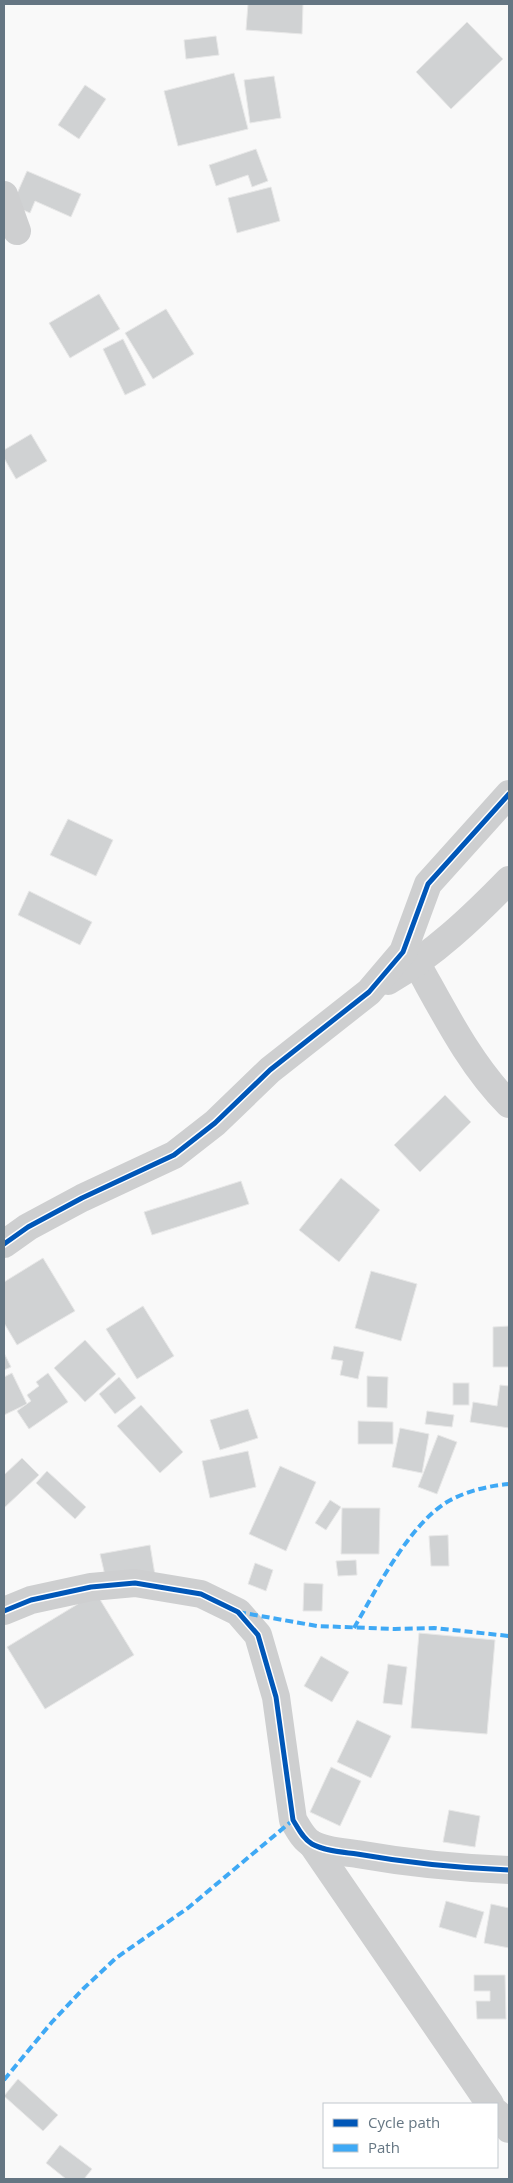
<svg xmlns="http://www.w3.org/2000/svg" width="513" height="2183" viewBox="0 0 513 2183" font-family="'Open Sans',sans-serif">
  <style>
    .building { fill: #d0d2d3; stroke: #e8e8e8 }
    .lines { fill: none; stroke-linecap: round; stroke-linejoin: round }
    .minor { stroke: #cecfd0; stroke-width: 28 }
    .quiet { stroke: #3fa9f5; stroke-width: 4; stroke-dasharray: 8 4; stroke-linecap: butt }
    .cycleway-casing { stroke: #fff; stroke-width: 8 }
    .cycleway { stroke: #0057b8; stroke-width: 5 }
  </style>
  <rect width="100%" height="100%" fill="#f9f9f9"/>
  <g class="building">
    <polygon points="248,4 303,4 302,34 246,30"/>
    <polygon points="467,22 503,59 451,109 416,72"/>
    <polygon points="216,36 219,55 186,59 184,40"/>
    <polygon points="234,73 248,129 178,146 164,91"/>
    <polygon points="274,76 281,118 250,123 244,80"/>
    <polygon points="85,85 106,99 79,139 58,125"/>
    <polygon points="256,149 268,181 252,187 248,175 216,186 209,165"/>
    <polygon points="27,171 81,194 71,217 35,201 30,213 12,205"/>
    <polygon points="271,187 280,221 237,233 228,198"/>
    <polygon points="99,294 120,329 70,358 49,323"/>
    <polygon points="166,309 194,354 153,379 125,333"/>
    <polygon points="123,339 146,385 125,395 103,349"/>
    <polygon points="31,434 47,461 16,479 4,458 4,450"/>
    <polygon points="68,819 113,840 96,876 50,855"/>
    <polygon points="29,891 92,922 80,945 18,915"/>
    <polygon points="445,1095 471,1122 420,1172 394,1145"/>
    <polygon points="341,1178 380,1210 339,1262 299,1230"/>
    <polygon points="241,1181 249,1204 152,1235 144,1212"/>
    <polygon points="43,1258 75,1311 17,1345 4,1323 4,1282"/>
    <polygon points="371,1271 417,1284 401,1341 355,1328"/>
    <polygon points="143,1306 174,1356 137,1379 106,1329"/>
    <polygon points="509,1326 509,1367 493,1367 493,1327"/>
    <polygon points="85,1340 116,1374 85,1402 54,1368"/>
    <polygon points="334,1346 364,1352 358,1379 340,1375 343,1361 331,1359"/>
    <polygon points="4,1353 11,1367 4,1370"/>
    <polygon points="12,1373 27,1404 4,1415 4,1377"/>
    <polygon points="48,1373 68,1402 29,1429 17,1411 31,1401 27,1395 39,1386 36,1382"/>
    <polygon points="367,1376 388,1377 387,1408 367,1407"/>
    <polygon points="119,1377 136,1398 115,1414 99,1394"/>
    <rect x="453" y="1383" width="16" height="22"/>
    <polygon points="500,1385 509,1386 509,1428 470,1422 473,1402 497,1406"/>
    <polygon points="141,1405 183,1452 160,1473 117,1426"/>
    <polygon points="248,1409 258,1438 220,1450 210,1420"/>
    <polygon points="427,1411 454,1415 452,1427 425,1424"/>
    <polygon points="358,1421 393,1422 393,1444 358,1444"/>
    <polygon points="400,1428 429,1434 422,1473 392,1467"/>
    <polygon points="438,1435 457,1442 437,1494 418,1487"/>
    <polygon points="248,1451 256,1487 210,1498 202,1461"/>
    <polygon points="22,1458 39,1475 4,1508 4,1475"/>
    <polygon points="280,1466 316,1482 286,1551 249,1534"/>
    <polygon points="47,1471 86,1507 75,1519 36,1483"/>
    <polygon points="330,1500 341,1507 326,1530 315,1523"/>
    <polygon points="342,1508 380,1508 379,1554 341,1554"/>
    <polygon points="448,1535 449,1566 431,1566 429,1536"/>
    <polygon points="150,1545 155,1575 107,1584 100,1554"/>
    <polygon points="356,1560 357,1575 338,1576 336,1561"/>
    <polygon points="255,1563 273,1570 266,1591 248,1584"/>
    <polygon points="304,1583 323,1584 322,1611 303,1611"/>
    <polygon points="96,1593 134,1655 45,1709 7,1647"/>
    <polygon points="419,1633 495,1640 487,1734 411,1728"/>
    <polygon points="321,1656 349,1672 332,1702 304,1686"/>
    <polygon points="388,1664 407,1667 402,1705 383,1703"/>
    <polygon points="357,1720 391,1736 371,1778 337,1762"/>
    <polygon points="331,1767 361,1781 340,1826 310,1812"/>
    <polygon points="449,1810 480,1816 475,1847 443,1842"/>
    <polygon points="446,1901 484,1912 476,1938 439,1927"/>
    <polygon points="491,1904 509,1908 509,1948 484,1943"/>
    <polygon points="474,1975 505,1975 506,2019 477,2019 476,2001 490,2001 490,1991 474,1991"/>
    <polygon points="18,2079 58,2115 43,2131 4,2096"/>
    <polygon points="60,2145 92,2169 84,2179 66,2179 46,2163"/>
  </g>
  <g class="lines">
    <g class="minor">
      <polyline points="4,195 17,231"/>
      <path d="M 417,964 C 444,1012 470,1065 509,1104"/>
      <path d="M 388,981 C 434,954 472,918 509,880"/>
      <polyline points="4,1244 28,1227 82,1198 174,1155 215,1123 270,1070 369,992 403,952 428,884 509,794"/>
      <path d="M 4,1611 L 31,1600 L 91,1587 L 135,1583 L 201,1594 L 238,1612 L 258,1635 L 276,1697 L 293,1820 C 298,1828 303,1839 312,1844 C 324,1851 343,1852 357,1854 C 408,1863 457,1868 509,1870"/>
      <polyline points="312,1844 490,2104"/>
      <polyline points="497,2113 509,2129"/>
    </g>
    <g class="quiet">
      <polyline points="238,1612 317,1626 395,1629 434,1628 509,1636"/>
      <path d="M 354,1628 C 376,1590 409,1525 447,1502 C 466,1491 488,1486 509,1484"/>
      <polyline points="4,2080 52,2022 83,1989 116,1958 188,1908 293,1820"/>
    </g>
    <g class="cycleway-casing">
      <g id="cycleway">
        <polyline points="4,1244 28,1227 82,1198 174,1155 215,1123 270,1070 369,992 403,952 428,884 509,794"/>
        <path d="M 4,1611 L 31,1600 L 91,1587 L 135,1583 L 201,1594 L 238,1612 L 258,1635 L 276,1697 L 293,1820 C 298,1828 303,1839 312,1844 C 324,1851 343,1852 357,1854 C 408,1863 457,1868 509,1870"/>
      </g>
    </g>
    <use href="#cycleway" class="cycleway"/>
  </g>
  <rect width="513" height="2183" fill="none" stroke="#657683" stroke-width="10"/>
  <rect x="323" y="2103" width="175" height="65" fill="#ffffff" stroke="#c1c8cd"/>
  <rect x="333" y="2119" width="25" height="8" fill="#0057b8" stroke="#c1c8cd"/>
  <text x="368" y="2128" font-size="15" fill="#657683">Cycle path</text>
  <rect x="333" y="2144" width="25" height="8" fill="#3fa9f5" stroke="#c1c8cd"/>
  <text x="368" y="2153" font-size="15" fill="#657683">Path</text>
</svg>
